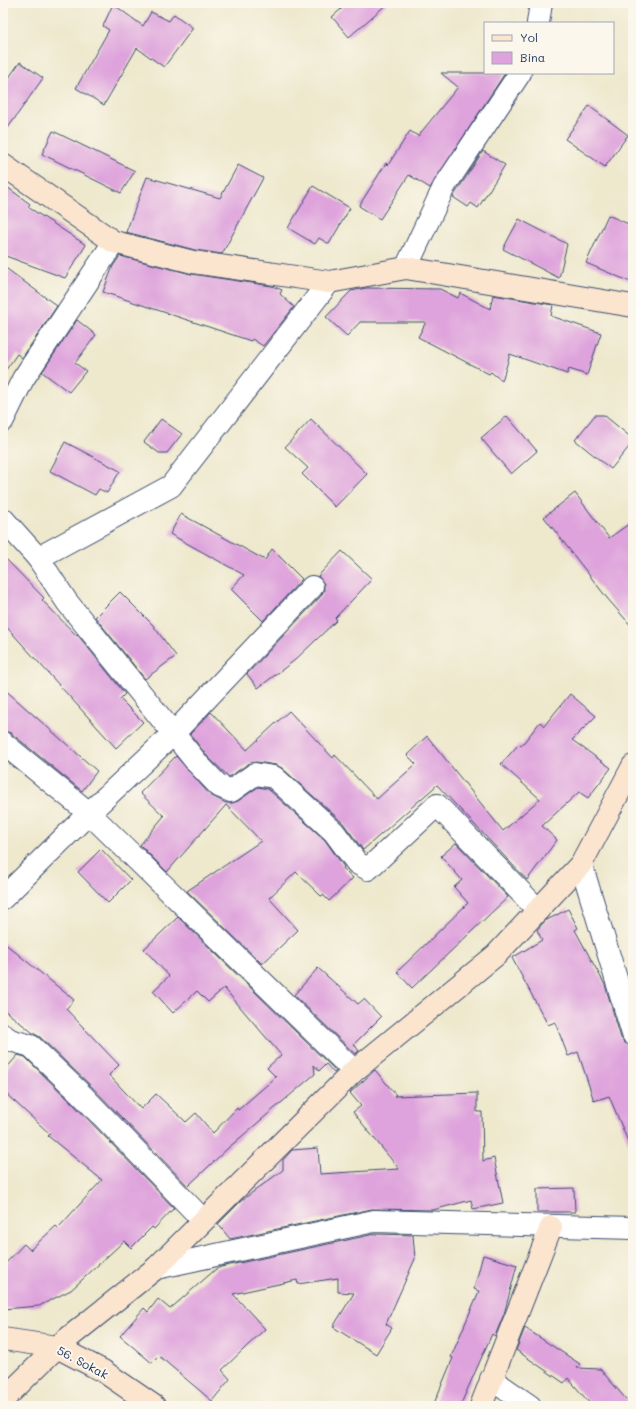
<svg xmlns="http://www.w3.org/2000/svg" width="636" height="1409" viewBox="0 0 636 1409" font-family="Mali,sans-serif">
  <style>
    .building { fill: #dea3dc }
    .lines { fill: none; stroke-linecap: round; stroke-linejoin: round }
    .street-casing { stroke: #3b4b6f; stroke-width: 24 }
    .secondary-casing { stroke: #3b4b6f; stroke-width: 24 }
    .street { stroke: #fff; stroke-width: 22 }
    .secondary { stroke: #fbe5cf; stroke-width: 22 }
    .labels { text-anchor: middle; dominant-baseline: central; stroke-width: 4; stroke-linejoin: round; paint-order: stroke }
    .street-label { font-size: 12px; fill: #1b2f5e; stroke: #fbf7ec }
  </style>
  <rect width="100%" height="100%" fill="#fbf7ec"/>
  <filter id="ink" filterUnits="userSpaceOnUse"><feTurbulence type="fractalNoise" baseFrequency=".025" numOctaves="2"/><feDisplacementMap in="SourceGraphic" scale="8" xChannelSelector="R" yChannelSelector="G"/><feConvolveMatrix kernelMatrix="1 2 1 2 8 2 1 2 1" color-interpolation-filters="sRGB"/></filter>
  <filter id="wash" filterUnits="userSpaceOnUse"><feTurbulence type="fractalNoise" baseFrequency=".012" numOctaves="4" result="noise"/><feDisplacementMap in="SourceGraphic" scale="16" xChannelSelector="R" yChannelSelector="G"/><feGaussianBlur stdDeviation="0.9" result="paint"/><feColorMatrix in="noise" values="0 0 0 0 0 0 0 0 0 0 0 0 0 0 0 0 0 1.4 0 .05"/><feComposite in="paint" operator="in"/></filter>
  <g filter="url(#wash)">
    <rect width="100%" height="100%" fill="#eee8cd"/>
    <g id="blocks">
      <g class="building">
        <polygon points="348,3 388,3 349,37 332,17"/>
        <polygon points="113,4 143,26 151,12 169,21 174,14 193,28 164,67 137,48 104,105 76,88 109,30 103,26"/>
        <polygon points="20,62 43,78 3,135 3,86"/>
        <polygon points="441,73 505,73 430,188 409,175 380,219 359,206 386,163 388,165 410,131 418,136 458,87"/>
        <polygon points="589,106 628,135 605,167 565,139"/>
        <polygon points="53,131 135,171 121,193 42,154"/>
        <polygon points="483,151 505,165 478,208 471,203 468,207 453,197"/>
        <polygon points="238,165 263,178 222,254 195,250 126,232 147,177 220,198"/>
        <polygon points="3,184 30,204 28,207 86,245 65,278 3,255"/>
        <polygon points="313,186 350,208 329,244 319,238 315,244 288,228"/>
        <polygon points="608,215 633,226 633,283 586,263"/>
        <polygon points="519,219 567,244 559,278 503,249"/>
        <polygon points="120,256 191,274 272,286 282,290 280,294 294,307 263,346 252,339 251,341 103,292 113,266"/>
        <polygon points="3,266 57,306 22,358 17,354 3,374"/>
        <polygon points="366,288 440,289 458,298 460,293 490,309 493,295 553,305 551,316 601,333 587,375 569,369 567,374 510,354 502,381 491,372 489,374 418,337 426,322 360,322 347,336 326,317 351,291"/>
        <polygon points="77,320 96,335 75,363 86,371 69,392 42,372"/>
        <polygon points="595,415 604,415 633,439 633,442 611,469 575,440"/>
        <polygon points="507,416 537,451 511,474 481,438"/>
        <polygon points="161,419 182,434 167,453 159,453 144,442"/>
        <polygon points="311,419 367,474 335,507 302,474 308,468 285,447"/>
        <polygon points="65,442 120,471 107,493 99,489 95,495 50,471"/>
        <polygon points="575,493 609,538 633,521 633,628 607,598 544,517"/>
        <polygon points="181,514 265,560 272,549 302,579 263,621 231,589 244,575 170,534"/>
        <polygon points="342,551 372,579 335,618 337,620 295,660 258,688 247,674 321,596 324,590 324,584 318,576"/>
        <polygon points="3,556 44,598 42,600 76,635 77,634 125,694 120,699 143,722 116,748 3,623"/>
        <polygon points="120,592 152,624 176,656 145,679 95,617"/>
        <polygon points="3,688 97,771 82,791 11,733 3,731"/>
        <polygon points="570,694 596,716 572,740 611,768 588,798 579,792 542,826 557,840 527,880 437,785 363,850 343,823 282,768 276,765 256,762 248,764 229,777 207,756 190,734 211,712 247,750 289,711 333,758 335,755 377,799 416,764 407,755 427,736 503,831 540,799 501,764 519,744 521,746 540,722 544,726"/>
        <polygon points="176,756 210,795 226,803 232,803 238,801 258,787 268,789 325,840 344,867 343,868 353,878 329,901 323,895 321,896 296,872 269,898 298,930 262,964 187,891 261,841 226,805 167,872 140,845 164,816 140,793"/>
        <polygon points="456,843 508,897 412,988 397,972 468,903 454,887 462,880 441,856"/>
        <polygon points="101,849 131,880 108,903 78,872"/>
        <polygon points="568,909 578,928 575,930 605,985 621,1038 625,1043 633,1046 633,1153 609,1096 594,1101 578,1052 568,1056 555,1022 548,1025 512,958 542,940 537,930 545,921"/>
        <polygon points="178,917 336,1071 334,1073 326,1064 319,1071 314,1065 315,1074 227,1149 188,1186 91,1086 40,1037 33,1033 3,1009 3,942 74,1000 66,1009 119,1065 109,1075 141,1109 156,1094 186,1122 196,1113 213,1133 237,1108 238,1110 276,1077 267,1068 281,1055 224,988 208,1002 197,991 173,1013 153,991 169,976 144,949"/>
        <polygon points="318,968 358,1004 364,999 381,1017 354,1044 359,1051 355,1054 294,995"/>
        <polygon points="18,1055 25,1057 73,1104 174,1208 154,1229 152,1227 131,1248 124,1241 71,1290 39,1306 3,1309 3,1266 24,1244 30,1250 56,1226 58,1228 102,1180 48,1136 50,1134 3,1091 3,1072"/>
        <polygon points="375,1070 396,1095 394,1096 477,1093 477,1112 482,1112 483,1161 494,1158 503,1203 473,1209 471,1200 433,1210 372,1209 230,1239 218,1224 242,1200 283,1170 283,1160 292,1150 318,1148 320,1174 399,1169 353,1112 361,1106 350,1093"/>
        <polygon points="574,1188 575,1212 537,1212 537,1189"/>
        <polygon points="375,1234 413,1235 415,1259 386,1324 392,1328 376,1354 333,1327 354,1293 338,1292 338,1278 298,1284 297,1280 233,1294 265,1329 222,1370 230,1379 212,1401 159,1356 152,1363 120,1336 144,1308 148,1312 158,1299 170,1309 216,1269 221,1267"/>
        <polygon points="483,1255 517,1265 504,1314 495,1336 492,1334 460,1406 433,1406 453,1358 451,1357 479,1291 474,1289"/>
        <polygon points="525,1328 580,1364 577,1368 600,1369 632,1406 592,1406 568,1378 564,1383 516,1350"/>
      </g>
    </g>
  </g>
  <g filter="url(#ink)">
    <use href="#blocks" fill-opacity="0" stroke="#3b4b6f" stroke-width="1"/>
    <g class="lines">
      <g class="street-casing">
        <g id="street">
          <polyline points="538,23 541,3"/>
          <polyline points="406,268 444,187 520,73"/>
          <polyline points="3,420 23,379 114,242"/>
          <polyline points="3,519 38,558 67,602 198,764 219,786 231,791 255,774 274,777 334,832 357,863 368,869 437,805 538,910"/>
          <polyline points="38,558 171,486 329,282"/>
          <polyline points="3,743 89,813 354,1071"/>
          <polyline points="581,864 633,1034"/>
          <polyline points="3,898 89,813 174,733 312,587"/>
          <polyline points="3,1035 10,1040 31,1046 82,1095 203,1220"/>
          <polyline points="156,1268 374,1221 633,1228"/>
          <polyline points="491,1379 530,1406"/>
        </g>
      </g>
      <g class="secondary-casing">
        <g id="secondary">
          <polyline points="3,165 114,242 193,262 329,282 406,268 633,306"/>
          <polyline points="3,1339 57,1347 103,1371 154,1406"/>
          <polyline points="3,1400 57,1347 156,1268 354,1071 496,955 581,864 633,766"/>
          <polyline points="481,1406 551,1227"/>
        </g>
      </g>
      <use href="#street" class="street"/>
      <use href="#secondary" class="secondary"/>
    </g>
  </g>
  <g class="labels">
    <g class="street-label">
      <text transform="translate(83 1362) rotate(28)">56. Sokak</text>
    </g>
  </g>
  <rect width="636" height="1409" fill="none" stroke="#fbf7ec" stroke-width="16"/>
  <rect x="484" y="22" width="130" height="52" fill="#fbf7ec" stroke="#a1a7b3"/>
  <rect x="492" y="35" width="20" height="6" fill="#fbe5cf" stroke="#a1a7b3"/>
  <text x="520" y="42" font-size="12" fill="#1b2f5e">Yol</text>
  <rect x="492" y="52" width="20" height="12" fill="#dea3dc" stroke="#a1a7b3"/>
  <text x="520" y="62" font-size="12" fill="#1b2f5e">Bina</text>
</svg>
